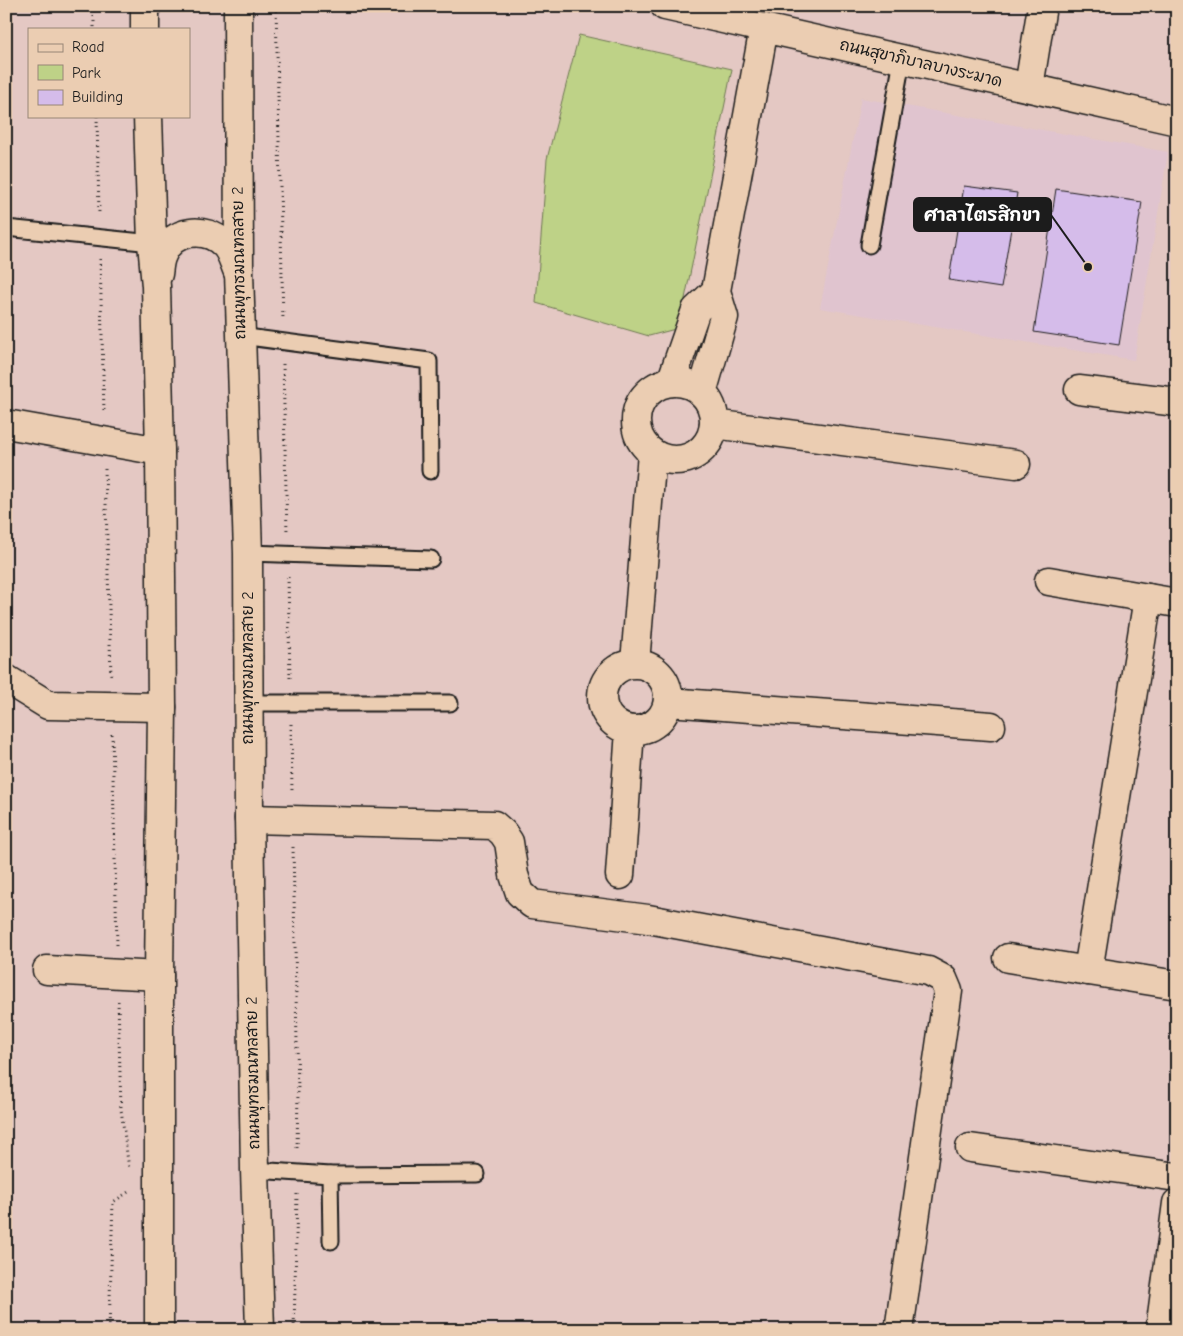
<svg xmlns="http://www.w3.org/2000/svg" width="1183" height="1336" viewBox="0 0 1183 1336" font-family="'Comic Neue','Playpen Sans Thai',sans-serif">
  <style>
    .built { fill: #e0c4cf }
    .green { fill: #bed287; stroke: #6d7752 }
    .building { fill: #d5bcea; stroke: #1c1c1c }
    .lines { fill: none; stroke-linecap: round; stroke-linejoin: round }
    .lane-casing { stroke: #1c1c1c; stroke-width: 19 }
    .street-casing { stroke: #1c1c1c; stroke-width: 31 }
    .secondary-casing { stroke: #1c1c1c; stroke-width: 31 }
    .path { stroke: #1c1c1c; stroke-width: 3; stroke-dasharray: 1 4; stroke-linecap: butt }
    .lane { stroke: #ebcdb2; stroke-width: 15 }
    .street { stroke: #ebcdb2; stroke-width: 28 }
    .secondary { stroke: #ebcdb2; stroke-width: 28 }
    .labels { text-anchor: middle; dominant-baseline: central; stroke-width: 4; stroke-linejoin: round; paint-order: stroke }
    .street-label { font-size: 16px; fill: #1c1c1c; stroke: #ebcdb2 }
    .leader { fill: none; stroke: #1c1c1c; stroke-width: 2 }
    .callout-dot { fill: #1c1c1c; stroke: #ebcdb2; stroke-width: 2 }
    .callout { fill: #1c1c1c; stroke: #1c1c1c; stroke-width: 2 }
    .callout-label { font-size: 18px; text-anchor: middle; font-weight: bold; fill: #fff }
  </style>
  <rect width="100%" height="100%" fill="#e4c8c3"/>
  <filter id="ink" filterUnits="userSpaceOnUse"><feTurbulence type="fractalNoise" baseFrequency=".02" numOctaves="2"/><feDisplacementMap in="SourceGraphic" scale="10" xChannelSelector="R" yChannelSelector="G"/><feConvolveMatrix kernelMatrix="1 2 1 2 8 2 1 2 1" color-interpolation-filters="sRGB"/></filter>
  <g filter="url(#ink)">
    <polygon class="built" points="861,98 1168,152 1134,360 820,308"/>
    <polygon class="green" points="579,35 732,69 679,328 649,336 536,303 547,159"/>
    <g class="building">
      <polygon points="964,186 1017,193 1001,288 949,280"/>
      <polygon points="1056,189 1142,202 1119,345 1034,332"/>
    </g>
    <g class="lines">
      <g class="lane-casing">
        <g id="lane">
          <polyline points="6,228 152,243"/>
          <polyline points="869,245 902,60"/>
          <polyline points="240,336 429,361 430,471"/>
          <polyline points="248,553 431,559"/>
          <polyline points="248,703 450,703"/>
          <polyline points="255,1170 330,1175 477,1174"/>
          <polyline points="330,1175 331,1241"/>
        </g>
      </g>
      <g class="street-casing">
        <g id="street">
          <polyline points="1029,87 1042,6"/>
          <polyline points="671,382 696,310 716,291"/>
          <circle cx="675" cy="421" r="39"/>
          <polyline points="1079,390 1177,402"/>
          <polyline points="702,393 724,317 716,291 764,28"/>
          <polyline points="6,424 160,451"/>
          <polyline points="714,424 1016,464"/>
          <polyline points="1049,581 1177,603"/>
          <polyline points="635,663 652,453"/>
          <circle cx="635" cy="697" r="33"/>
          <polyline points="6,679 48,705 162,707"/>
          <polyline points="668,702 991,726"/>
          <polyline points="249,819 494,825 503,833 509,842 514,875 520,893 532,904 648,919 928,971 943,979 948,991 899,1330"/>
          <polyline points="620,875 630,730"/>
          <polyline points="1008,958 1177,985"/>
          <polyline points="47,970 159,976"/>
          <polyline points="1088,971 1148,598"/>
          <polyline points="970,1148 1177,1177"/>
          <polyline points="1160,1330 1177,1203"/>
        </g>
      </g>
      <g class="secondary-casing">
        <g id="secondary">
          <polyline points="145,6 145,29"/>
          <polyline points="238,6 239,272 248,553 249,819 255,1170 260,1330"/>
          <polyline points="665,6 1177,121"/>
          <polyline points="148,116 152,243 156,286 160,451 162,707 159,976 159,1330"/>
          <path d="M 158,274 C 159,268 159,261 162,255 C 172,229 206,226 224,244 C 231,250 234,263 238,272"/>
        </g>
      </g>
      <g class="path">
        <polyline points="94,6 94,29"/>
        <polyline points="276,6 283,321"/>
        <polyline points="97,116 99,215"/>
        <polyline points="100,259 104,412"/>
        <polyline points="283,364 287,533"/>
        <polyline points="105,469 111,677"/>
        <polyline points="288,577 290,680"/>
        <polyline points="291,724 292,793"/>
        <polyline points="112,734 117,945"/>
        <polyline points="293,847 298,1091 297,1150"/>
        <polyline points="118,1001 121,1109 129,1169"/>
        <polyline points="109,1330 113,1202 130,1191"/>
        <polyline points="294,1330 297,1194"/>
      </g>
      <use href="#lane" class="lane"/>
      <use href="#street" class="street"/>
      <use href="#secondary" class="secondary"/>
    </g>
  </g>
  <g class="labels">
    <g class="street-label">
      <text transform="translate(921 63) rotate(13)">ถนนสุขาภิบาลบางระมาด</text>
      <text transform="translate(239 263) rotate(-91)">ถนนพุทธมณฑลสาย 2</text>
      <text transform="translate(248 668) rotate(-90)">ถนนพุทธมณฑลสาย 2</text>
      <text transform="translate(253 1073) rotate(-91)">ถนนพุทธมณฑลสาย 2</text>
    </g>
  </g>
  <path class="leader" d="M1088 267L1051 215"/>
  <circle class="callout-dot" cx="1088" cy="267" r="5"/>
  <rect class="callout" x="914" y="198" width="137" height="33" rx="5"/>
  <g class="callout-label">
    <text x="982" y="221">ศาลาไตรสิกขา</text>
  </g>
  <rect width="1183" height="1336" fill="none" stroke="#ebcdb2" stroke-width="25"/>
  <rect x="12" y="12" width="1158" height="1311" fill="none" stroke="#1c1c1c" stroke-width="2" filter="url(#ink)"/>
  <rect x="28" y="28" width="162" height="90" fill="#ebcdb2" stroke="#988676"/>
  <rect x="38" y="44" width="25" height="8" fill="#ebcdb2" stroke="#988676"/>
  <text x="72" y="52" font-size="15" fill="#1c1c1c">Road</text>
  <rect x="38" y="65" width="25" height="15" fill="#bed287" stroke="#988676"/>
  <text x="72" y="78" font-size="15" fill="#1c1c1c">Park</text>
  <rect x="38" y="90" width="25" height="15" fill="#d5bcea" stroke="#988676"/>
  <text x="72" y="102" font-size="15" fill="#1c1c1c">Building</text>
</svg>
